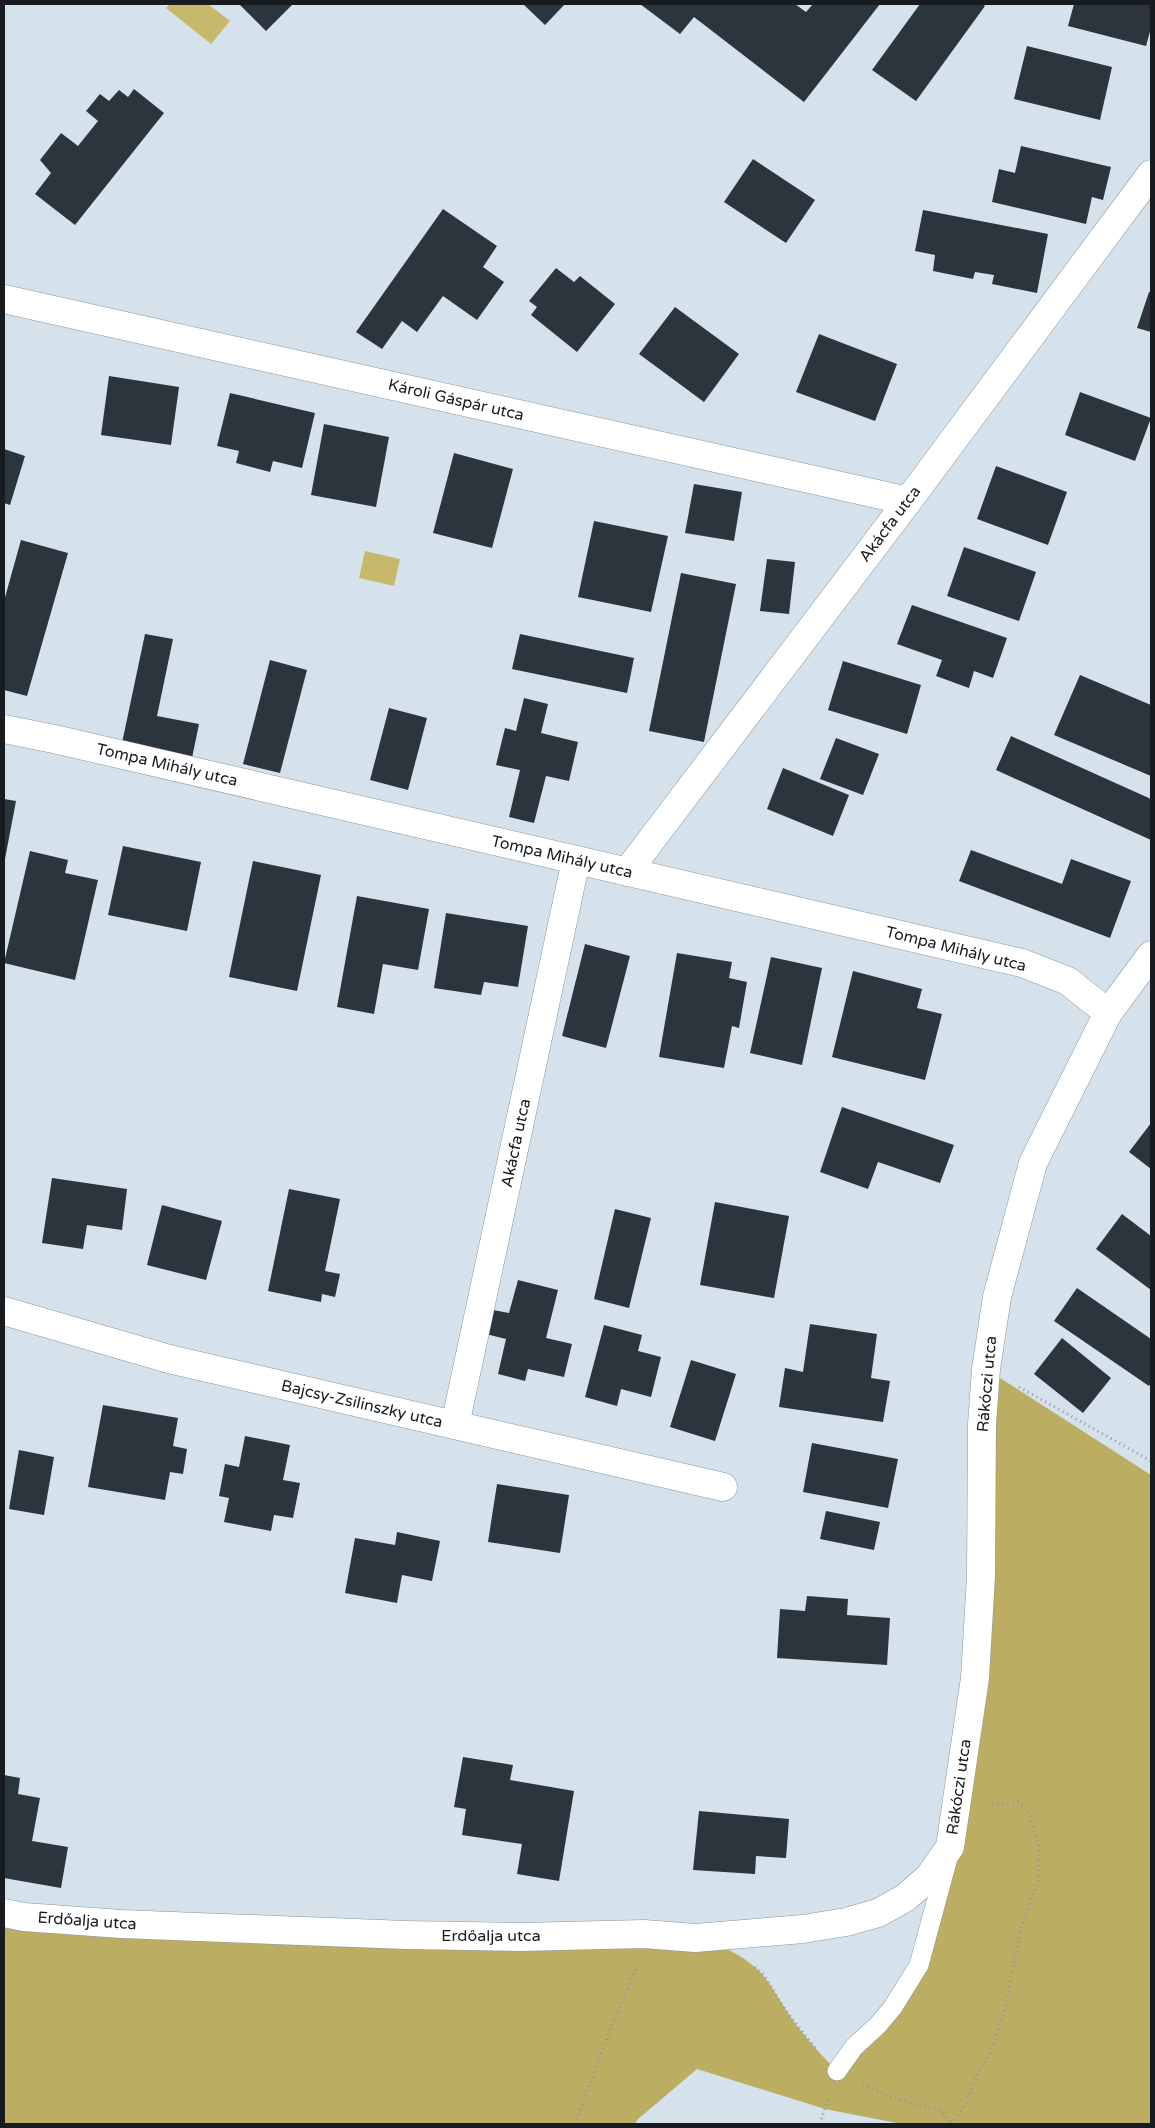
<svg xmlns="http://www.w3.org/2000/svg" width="1155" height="2128" viewBox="0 0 1155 2128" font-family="'Varela Round',sans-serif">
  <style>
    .forest { fill: #bbad61 }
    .water { fill: #c6b96c }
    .building { fill: #2c353d }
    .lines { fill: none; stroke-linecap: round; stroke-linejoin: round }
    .lane-casing { stroke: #8a959e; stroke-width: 20 }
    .street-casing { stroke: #8a959e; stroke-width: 29 }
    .path { stroke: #8f989f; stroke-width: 3; stroke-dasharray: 1 4; stroke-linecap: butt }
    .lane { stroke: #fff; stroke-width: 19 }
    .street { stroke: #fff; stroke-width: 28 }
    .labels { text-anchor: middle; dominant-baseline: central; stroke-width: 5; stroke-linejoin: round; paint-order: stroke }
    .street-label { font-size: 16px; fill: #181c20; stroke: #fff }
  </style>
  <rect width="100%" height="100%" fill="#d6e2eb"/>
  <path class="forest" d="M 986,1369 L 1151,1475 L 1151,2124 L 902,2124 L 825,2109 L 697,2069 L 637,2120 L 635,2124 L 4,2124 L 4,1913 L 725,1948 C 763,1967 766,1979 788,2013 C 802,2034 819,2053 837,2071 L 906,1988 L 950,1847 Z"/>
  <g class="water">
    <polygon points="170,4 208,4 230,21 211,44 166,8"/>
    <polygon points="365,551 400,559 394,586 359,578"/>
  </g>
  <g class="building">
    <polygon points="239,4 293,4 266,31"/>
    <polygon points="523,4 565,4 545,25"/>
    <polygon points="640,4 795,4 806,12 813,4 880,4 804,102 694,17 680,34"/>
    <polygon points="920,4 982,4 985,6 916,101 872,70"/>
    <polygon points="1074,4 1151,4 1151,28 1146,46 1068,26"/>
    <polygon points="1027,46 1112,67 1100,120 1014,99"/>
    <polygon points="134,89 164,113 75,225 35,194 51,173 40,160 61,133 78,146 98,121 86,111 100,94 109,101 119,90 128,97"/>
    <polygon points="1021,146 1111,167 1103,200 1092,197 1086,224 992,202 999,169 1015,173"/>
    <polygon points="753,159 815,200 786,243 724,202"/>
    <polygon points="443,209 497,246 483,267 504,282 477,320 443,296 417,332 402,321 382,349 356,332"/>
    <polygon points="923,210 1048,234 1037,293 992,284 994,275 975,272 973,279 933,271 935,255 915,251"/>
    <polygon points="556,268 574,282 580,276 615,304 577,352 531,315 537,307 529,301"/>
    <polygon points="1149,292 1151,292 1151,332 1137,328"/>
    <polygon points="675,307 739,354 704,402 639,354"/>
    <polygon points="819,334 897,364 875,421 796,392"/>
    <polygon points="109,376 179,387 171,445 101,435"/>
    <polygon points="1080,392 1151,418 1135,461 1065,435"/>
    <polygon points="230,393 315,413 302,468 273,461 270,472 236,463 239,451 217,446"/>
    <polygon points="324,424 389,437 376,507 311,495"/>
    <polygon points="4,449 25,456 10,505 4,503"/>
    <polygon points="454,453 513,469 492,548 433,533"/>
    <polygon points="996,466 1067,492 1048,545 977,519"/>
    <polygon points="694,484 742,492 734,541 685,533"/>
    <polygon points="594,521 668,536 651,612 578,597"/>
    <polygon points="21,540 68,553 27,696 4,690 4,601"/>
    <polygon points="964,547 1036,572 1019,621 947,596"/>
    <polygon points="767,559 795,562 789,614 760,611"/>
    <polygon points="681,573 736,584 704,742 649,731"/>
    <polygon points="912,605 1007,638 993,678 974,671 969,688 936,676 942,660 897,644"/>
    <polygon points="145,634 173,639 157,716 199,724 192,758 122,743"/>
    <polygon points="520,634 634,658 627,693 512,669"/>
    <polygon points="270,660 307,670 280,773 243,764"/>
    <polygon points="843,661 921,685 907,734 828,710"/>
    <polygon points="1080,675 1151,705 1151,776 1054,735"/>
    <polygon points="524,698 548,704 541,733 578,742 569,781 546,776 534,823 509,817 520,770 496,765 505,728 516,731"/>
    <polygon points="389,708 427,718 408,790 370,780"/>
    <polygon points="1011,736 1151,799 1151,840 996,770"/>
    <polygon points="836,738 879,754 863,795 820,779"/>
    <polygon points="783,768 849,795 833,836 767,809"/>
    <polygon points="4,799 16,801 5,859 4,859"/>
    <polygon points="123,846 201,862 187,931 108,915"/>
    <polygon points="971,850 1062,884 1071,859 1131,881 1110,938 959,881"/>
    <polygon points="30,851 68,860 65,873 98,880 75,980 4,963"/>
    <polygon points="253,861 321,875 297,991 229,977"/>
    <polygon points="357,896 429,909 418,970 383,964 374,1014 337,1007"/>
    <polygon points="446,913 528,926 518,987 484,982 481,995 434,988"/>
    <polygon points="585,944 630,956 606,1048 562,1036"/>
    <polygon points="677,953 732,962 729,978 747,982 739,1028 732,1026 724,1068 659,1057"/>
    <polygon points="771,957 822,968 802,1065 750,1053"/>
    <polygon points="853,971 922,989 917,1008 942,1014 925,1080 832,1057"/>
    <polygon points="842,1107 954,1145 940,1183 878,1162 868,1189 820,1172"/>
    <polygon points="1151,1123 1151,1169 1129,1152"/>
    <polygon points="52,1178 127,1189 122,1230 87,1225 83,1249 42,1243"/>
    <polygon points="289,1189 340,1199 325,1271 340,1274 335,1297 322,1294 321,1302 268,1291"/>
    <polygon points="715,1202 789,1216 774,1298 700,1285"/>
    <polygon points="162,1205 222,1221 206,1280 147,1265"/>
    <polygon points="615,1209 651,1218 629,1308 594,1299"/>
    <polygon points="1122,1214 1151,1236 1151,1290 1096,1249"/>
    <polygon points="518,1280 558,1290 546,1338 572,1344 564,1377 528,1369 525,1381 498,1374 506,1339 482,1333 488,1309 509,1313"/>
    <polygon points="1077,1288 1151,1339 1151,1383 1149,1386 1054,1321"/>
    <polygon points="810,1324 877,1334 871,1378 890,1381 883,1422 779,1407 785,1368 803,1372"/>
    <polygon points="604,1325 642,1335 638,1351 661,1357 651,1397 621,1389 617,1406 585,1397"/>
    <polygon points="1062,1338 1111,1378 1083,1413 1034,1374"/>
    <polygon points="691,1360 736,1374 715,1441 670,1427"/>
    <polygon points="103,1405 178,1418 173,1446 187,1449 183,1474 170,1472 165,1500 88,1487"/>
    <polygon points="245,1436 290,1445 283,1480 300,1483 293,1518 274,1515 271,1531 224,1522 229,1498 219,1496 225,1464 239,1467"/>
    <polygon points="812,1443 898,1459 888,1508 803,1492"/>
    <polygon points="19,1450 54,1457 44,1515 9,1509"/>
    <polygon points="497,1484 569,1495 560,1553 488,1542"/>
    <polygon points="826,1511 880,1522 874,1550 820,1539"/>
    <polygon points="397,1532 440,1541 432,1581 402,1575 397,1603 345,1593 355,1538 395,1545"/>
    <polygon points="807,1596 848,1599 847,1615 890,1618 887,1665 777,1658 780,1609 805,1611"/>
    <polygon points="463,1757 513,1765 510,1780 574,1791 559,1881 517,1874 522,1844 462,1835 466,1809 454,1807"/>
    <polygon points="4,1775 20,1778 18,1794 40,1798 32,1841 68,1847 61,1888 4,1878"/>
    <polygon points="699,1811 789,1819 786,1858 756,1856 755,1874 693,1870"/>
  </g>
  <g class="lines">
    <g class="lane-casing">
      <polyline id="lane" points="837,2071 854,2047 878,2025 893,2007 919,1965 948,1858"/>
    </g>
    <g class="street-casing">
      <g id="street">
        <polyline points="4,299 908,501"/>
        <polyline points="4,729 54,739 1022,963 1068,981 1108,1013"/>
        <polyline points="627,872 908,501 1151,174"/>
        <polyline points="4,1311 169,1359 723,1487"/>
        <polyline points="455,1425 576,860"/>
        <polyline points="4,1913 24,1917 121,1924 406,1935 521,1937 644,1934 695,1938 803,1929 846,1922 878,1913 905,1898 929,1877 950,1847 975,1678 981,1576 982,1424 986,1369 997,1297 1033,1163 1108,1013 1151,955"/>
      </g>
    </g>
    <g class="path">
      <polyline points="1019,1387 1151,1461"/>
      <polyline points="755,1967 764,1975 787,2012 817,2050"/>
      <polyline points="863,2085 894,2098 938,2110 944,2114 952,2124"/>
      <polyline points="575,2124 612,2025 637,1967"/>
      <polyline points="820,2124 828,2098"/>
      <polyline points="952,2124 966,2104 977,2075 991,2051 996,2035 1005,2008 1021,1928 1038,1880 1039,1848 1028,1810 1018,1802 989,1805"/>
    </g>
    <use href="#lane" class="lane"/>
    <use href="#street" class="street"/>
  </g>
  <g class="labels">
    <g class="street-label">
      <text transform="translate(456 400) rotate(13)">Károli Gáspár utca</text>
      <text transform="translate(890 524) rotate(-53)">Akácfa utca</text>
      <text transform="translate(167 765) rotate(13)">Tompa Mihály utca</text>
      <text transform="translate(562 857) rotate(13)">Tompa Mihály utca</text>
      <text transform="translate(956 949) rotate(14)">Tompa Mihály utca</text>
      <text transform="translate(516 1143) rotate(-78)">Akácfa utca</text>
      <text transform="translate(987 1384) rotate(-85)">Rákóczi utca</text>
      <text transform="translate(362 1404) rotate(13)">Bajcsy-Zsilinszky utca</text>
      <text transform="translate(959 1787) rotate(-82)">Rákóczi utca</text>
      <text transform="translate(87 1921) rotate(4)">Erdőalja utca</text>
      <text x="491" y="1936">Erdőalja utca</text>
    </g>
  </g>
  <rect width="1155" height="2128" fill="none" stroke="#181c20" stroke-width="10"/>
</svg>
